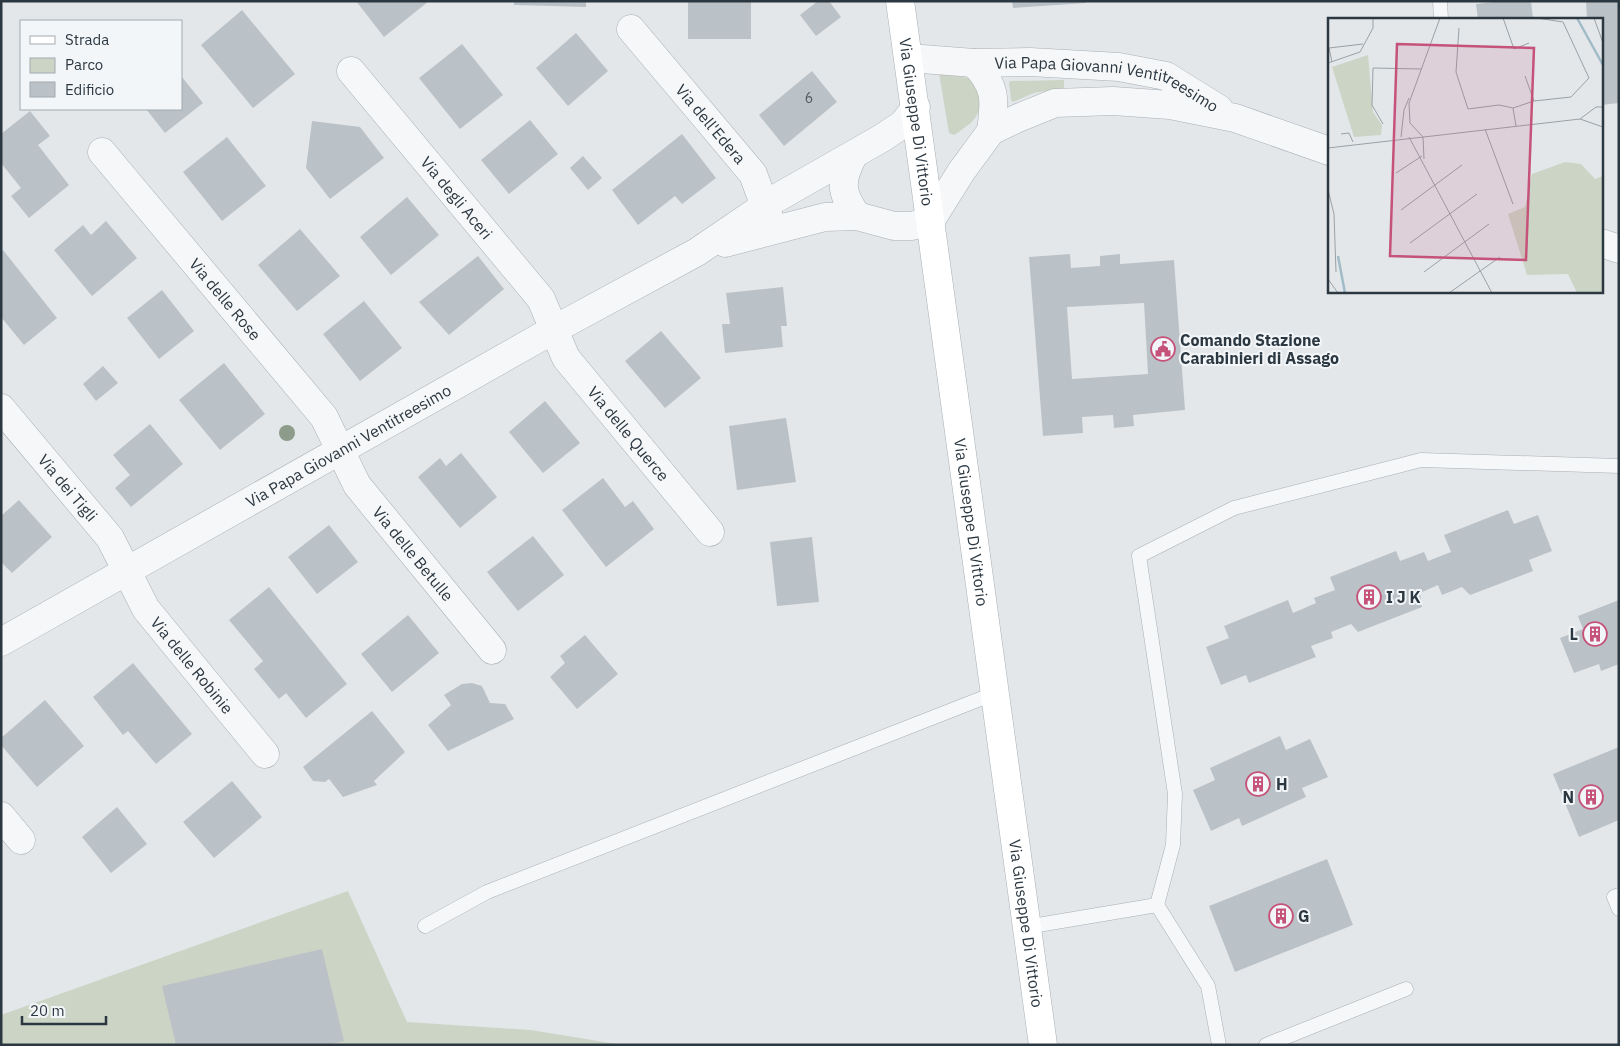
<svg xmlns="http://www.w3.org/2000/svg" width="1620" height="1046" viewBox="0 0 1620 1046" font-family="'IBM Plex Sans',sans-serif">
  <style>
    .green { fill: #ccd4c5 }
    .building { fill: #bbc2c7; fill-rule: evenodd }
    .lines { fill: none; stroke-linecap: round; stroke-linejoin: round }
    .service-casing { stroke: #a8afb4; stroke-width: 15 }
    .minor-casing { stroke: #a8afb4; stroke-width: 29 }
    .secondary-casing { stroke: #a8afb4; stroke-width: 29 }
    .service { stroke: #f6f7f9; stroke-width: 14 }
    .minor { stroke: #f6f7f9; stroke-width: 28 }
    .secondary { stroke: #fff; stroke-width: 28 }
    .tree { fill: #8d9b8a }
    .labels { text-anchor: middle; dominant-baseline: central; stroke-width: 4; stroke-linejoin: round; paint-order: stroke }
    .number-label { font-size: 14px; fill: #505a62 }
    .street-label { font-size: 16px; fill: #2c3841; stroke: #f3f6f8 }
    .poi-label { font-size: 16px; font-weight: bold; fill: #2c3841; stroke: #f3f6f8; text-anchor: start }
    .inset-river { fill: none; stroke: #a1bbc7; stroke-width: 2.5 }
    .inset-road { fill: none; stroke: #9aa1a6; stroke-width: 1 }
    .view { fill: #c55379; fill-opacity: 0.15; stroke: #c55379; stroke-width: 2.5 }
    .inset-edge { fill: none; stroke: #2c3841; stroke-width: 2.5 }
  </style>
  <rect width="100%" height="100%" fill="#e3e7ea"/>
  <g class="green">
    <path d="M 939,73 L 968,78 L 980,88 C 981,116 978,119 954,135 L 949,133 Z"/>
    <polygon points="1064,80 1064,88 1034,93 1013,102 1011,100 1009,82 1011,81"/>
    <polygon points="348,891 407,1022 531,1030 622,1045 1,1045 1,1015"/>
  </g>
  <g class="building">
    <polygon points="356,1 429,1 384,37"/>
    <polygon points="514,1 586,1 586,7 514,5"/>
    <rect x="688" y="1" width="63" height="38"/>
    <polygon points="818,1 829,1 841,17 816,36 800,15"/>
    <polygon points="1012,1 1086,1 1086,3 1013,8"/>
    <polygon points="1502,1 1531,1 1533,19 1478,19 1476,4"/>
    <polygon points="1586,1 1619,1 1619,103 1601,105 1601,19 1587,19"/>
    <polygon points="242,10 295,74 253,108 201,45"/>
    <polygon points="576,33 608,71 568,106 536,68"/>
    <polygon points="462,44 503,95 460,129 419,78"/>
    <polygon points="812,71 837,102 784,146 759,115"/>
    <polygon points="181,76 203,103 165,133 146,109 181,109"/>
    <polygon points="30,111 50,136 38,145 69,185 29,218 11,196 21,188 1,163 1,134"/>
    <polygon points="530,120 558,154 509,194 481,160"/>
    <polygon points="312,121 360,127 384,158 330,199 306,168"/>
    <polygon points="682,134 716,178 682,204 675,196 638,225 612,190"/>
    <polygon points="227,137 266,186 222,221 183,172"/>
    <polygon points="583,156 602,178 588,190 570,168"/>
    <polygon points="407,197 439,235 391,275 360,237"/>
    <polygon points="106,221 137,258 92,296 54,250 83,225 91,235"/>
    <polygon points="300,229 340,276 297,311 258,265"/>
    <polygon points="3,250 57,318 24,345 1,317 1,252"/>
    <path d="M 1070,254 L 1071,268 L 1100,266 L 1100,256 L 1120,254 L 1120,264 L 1174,260 L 1185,410 L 1133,415 L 1134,426 L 1114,428 L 1113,415 L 1082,417 L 1083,433 L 1043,436 L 1029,257 ZM 1144,303 L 1148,374 L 1072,379 L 1067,307 Z"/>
    <polygon points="478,256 504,289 449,335 419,302"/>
    <polygon points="783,287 787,326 781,326 783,347 725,353 722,324 730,324 726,293"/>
    <polygon points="162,290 194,331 159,359 127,318"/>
    <polygon points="364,301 402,348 360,381 323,334"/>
    <polygon points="661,331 701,378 665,408 625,361"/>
    <polygon points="224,363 265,414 220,450 179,400"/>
    <polygon points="103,366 118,383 96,401 83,384"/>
    <polygon points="545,401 580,443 543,473 509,432"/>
    <polygon points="786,418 796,482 737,490 729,426"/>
    <polygon points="150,424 183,464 131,507 115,488 130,475 113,455"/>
    <polygon points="461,453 497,497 460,528 418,477 440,458 446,466"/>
    <polygon points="603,478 625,507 633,501 654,529 606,567 562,510"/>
    <polygon points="19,500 52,537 12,573 1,562 1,516"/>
    <polygon points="1508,510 1514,524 1538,515 1552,551 1529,560 1533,571 1470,595 1462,587 1442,595 1438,585 1420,593 1422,607 1358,632 1351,624 1331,632 1333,638 1311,646 1316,657 1249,683 1246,675 1221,685 1206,647 1229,638 1224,626 1288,600 1293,613 1316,603 1314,598 1335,590 1330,577 1396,551 1400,561 1424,552 1428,561 1451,552 1444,535"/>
    <polygon points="329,525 358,562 317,594 288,557"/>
    <polygon points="533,536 564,575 518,611 487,572"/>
    <polygon points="812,537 819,602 777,606 770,542"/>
    <polygon points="269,587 347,684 306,718 286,693 279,699 254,669 263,661 229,620"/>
    <polygon points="1619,600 1619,664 1601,671 1599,664 1574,673 1560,638 1583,629 1578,616"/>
    <polygon points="408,615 439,653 392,692 361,654"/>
    <polygon points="585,635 618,674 577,709 550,677 565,663 560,656"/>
    <polygon points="133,663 192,734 156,764 128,731 123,735 93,697"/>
    <polygon points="472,683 482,686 490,703 505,704 514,719 448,751 428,725 451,705 444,695 462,684"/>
    <polygon points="45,700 84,746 37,787 1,745 1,738"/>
    <polygon points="372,711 405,752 374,781 377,785 343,797 329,779 325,782 313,781 303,767"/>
    <polygon points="1280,736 1286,750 1310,739 1328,777 1302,788 1306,797 1242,826 1239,818 1211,831 1193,790 1215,780 1210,768"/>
    <polygon points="1619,747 1619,820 1579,837 1553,774"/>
    <polygon points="232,781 262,817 214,858 183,822"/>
    <polygon points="117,807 147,844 111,873 82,837"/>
    <polygon points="1327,859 1353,925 1235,972 1209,906"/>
    <polygon points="322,949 344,1041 327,1045 176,1045 162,986"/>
  </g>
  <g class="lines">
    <g class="service-casing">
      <g id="service">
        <polyline points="1440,1 1441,19"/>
        <polyline points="1619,895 1614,897 1619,909"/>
        <polyline points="1157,905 1208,986 1219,1045"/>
        <polyline points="425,926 487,892 993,694"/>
        <polyline points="1026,927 1157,905 1173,845 1175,794 1139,556 1234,508 1421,460 1619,466"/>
        <polyline points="1266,1045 1406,989"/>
      </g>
    </g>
    <g class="minor-casing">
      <g id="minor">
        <path id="s1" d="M 631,29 L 753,174 L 771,223"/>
        <path id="s2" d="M 909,58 L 974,63 L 1030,62 L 1119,67 L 1166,76 L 1219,109"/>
        <path d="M 974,63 C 997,87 995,100 991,131"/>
        <path id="s3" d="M 351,71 L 541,299 L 566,358 L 710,532"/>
        <path id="s4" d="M 102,152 L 324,417 L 357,485 L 492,650"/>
        <path d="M 853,156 C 840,181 840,192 857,216"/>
        <polyline points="725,243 825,217 857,216 894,226 912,226 931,220 961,172 991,131 1018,118 1055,103 1113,101 1170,105 1235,118 1329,151"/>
        <polyline points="1601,243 1619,249"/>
        <path id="s5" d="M 1,408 L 110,538 L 146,609 L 265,754"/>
        <path id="s6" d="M 1,642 L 553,330 L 697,252 L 775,199 L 882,138 L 903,124 L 916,107"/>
        <polyline points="1,816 21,840"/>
      </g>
    </g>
    <g class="secondary-casing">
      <g id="secondary">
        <path id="s7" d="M 900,1 L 1043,1045"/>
      </g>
    </g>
    <use href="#service" class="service"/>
    <use href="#minor" class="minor"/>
    <use href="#secondary" class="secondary"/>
  </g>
  <circle class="tree" cx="287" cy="433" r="8"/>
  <defs>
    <g id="civic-ring" transform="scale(1.25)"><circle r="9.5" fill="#f3f6f8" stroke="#c55379" stroke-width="1.5"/><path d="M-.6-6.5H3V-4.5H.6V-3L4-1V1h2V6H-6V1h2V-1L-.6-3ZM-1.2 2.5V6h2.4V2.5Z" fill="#c55379"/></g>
    <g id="building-ring" transform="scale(1.25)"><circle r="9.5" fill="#f3f6f8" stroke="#c55379" stroke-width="1.5"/><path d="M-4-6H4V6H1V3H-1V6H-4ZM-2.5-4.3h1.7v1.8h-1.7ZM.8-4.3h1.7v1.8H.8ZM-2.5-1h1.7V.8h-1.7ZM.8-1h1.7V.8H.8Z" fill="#c55379"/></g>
  </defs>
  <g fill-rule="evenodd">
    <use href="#civic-ring" x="1163" y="349"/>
    <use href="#building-ring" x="1369" y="597"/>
    <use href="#building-ring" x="1595" y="634"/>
    <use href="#building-ring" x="1258" y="784"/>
    <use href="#building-ring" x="1591" y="797"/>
    <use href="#building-ring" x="1281" y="916"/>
  </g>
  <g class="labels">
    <g class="number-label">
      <text x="809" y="98">6</text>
    </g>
    <g class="street-label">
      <text stroke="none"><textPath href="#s2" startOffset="202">Via Papa Giovanni Ventitreesimo</textPath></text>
      <text stroke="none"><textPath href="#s7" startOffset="122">Via Giuseppe Di Vittorio</textPath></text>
      <text stroke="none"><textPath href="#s1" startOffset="124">Via dell'Edera</textPath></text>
      <text stroke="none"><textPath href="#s3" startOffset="165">Via degli Aceri</textPath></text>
      <text stroke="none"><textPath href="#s4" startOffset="192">Via delle Rose</textPath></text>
      <text stroke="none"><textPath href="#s3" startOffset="459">Via delle Querce</textPath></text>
      <text stroke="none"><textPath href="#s6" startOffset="399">Via Papa Giovanni Ventitreesimo</textPath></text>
      <text stroke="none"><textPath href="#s5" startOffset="104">Via dei Tigli</textPath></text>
      <text stroke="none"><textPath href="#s7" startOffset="526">Via Giuseppe Di Vittorio</textPath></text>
      <text stroke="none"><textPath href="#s4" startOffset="510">Via delle Betulle</textPath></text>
      <text stroke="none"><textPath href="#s5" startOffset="322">Via delle Robinie</textPath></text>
      <text stroke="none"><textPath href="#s7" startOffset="931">Via Giuseppe Di Vittorio</textPath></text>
    </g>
    <g class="poi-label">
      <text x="1180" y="340">Comando Stazione<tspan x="1180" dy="18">Carabinieri di Assago</tspan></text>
      <text x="1386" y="597">I J K</text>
      <text x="1578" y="634" text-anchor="end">L</text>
      <text x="1276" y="784">H</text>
      <text x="1574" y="797" text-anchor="end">N</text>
      <text x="1298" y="916">G</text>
    </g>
  </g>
  <g transform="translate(1328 18)">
    <rect width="275" height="275" fill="#e3e7ea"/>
    <path d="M 40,37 L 45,94 L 54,107 L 53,117 L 26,119 L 4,49 ZM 237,144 L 253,146 L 267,161 L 275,158 L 275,275 L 249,275 L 240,256 L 199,257 L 180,196 L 197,189 L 204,156 Z" fill="#ccd4c5"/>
    <path class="inset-river" d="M 249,0 L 275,47M 10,238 L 17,275"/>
    <path class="inset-road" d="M 175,0 L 186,31 L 201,25M 266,0 L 275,25M 131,10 L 128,54 L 140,91 L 171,87 L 185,90 L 188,108M 4,44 L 1,30 L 35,26M 0,45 L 32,34 L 45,10 L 45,0M 206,83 L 243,79 L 261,60 L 235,4 L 209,0M 185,90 L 206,83 L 197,58M 252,101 L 275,109M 55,106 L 44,87 L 45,50 L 93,51M 157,111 L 185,186M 13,116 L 21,115 L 25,124M 73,119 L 76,92 L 81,80M 81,119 L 164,275M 0,130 L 252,101 L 268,89 L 275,89M 96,141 L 95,119 L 82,105 L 81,85 L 112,0M 68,155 L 94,138M 0,172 L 6,196 L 8,254M 73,192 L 134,147M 82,225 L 149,176M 96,254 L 161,206M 0,261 L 10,275M 121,275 L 172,239"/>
    <path class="view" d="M 69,26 L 206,30 L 198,242 L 62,238 Z"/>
    <rect width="275" height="275" class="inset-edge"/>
  </g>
  <rect width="1620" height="1046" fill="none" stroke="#2c3841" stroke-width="5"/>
  <rect x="20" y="20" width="162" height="90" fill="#f3f6f8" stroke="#a3aaaf"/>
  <rect x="30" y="36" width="25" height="8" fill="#ffffff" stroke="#a3aaaf"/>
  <text x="65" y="45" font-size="15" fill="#2c3841">Strada</text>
  <rect x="30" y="58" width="25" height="15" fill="#ccd4c5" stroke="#a3aaaf"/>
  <text x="65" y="70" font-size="15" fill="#2c3841">Parco</text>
  <rect x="30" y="82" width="25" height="15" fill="#bbc2c7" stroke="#a3aaaf"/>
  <text x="65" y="95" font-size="15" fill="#2c3841">Edificio</text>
  <path d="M22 1016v8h84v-8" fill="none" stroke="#2c3841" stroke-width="2.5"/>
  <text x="30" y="1016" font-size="15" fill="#2c3841" stroke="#f3f6f8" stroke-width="4" paint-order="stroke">20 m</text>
</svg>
